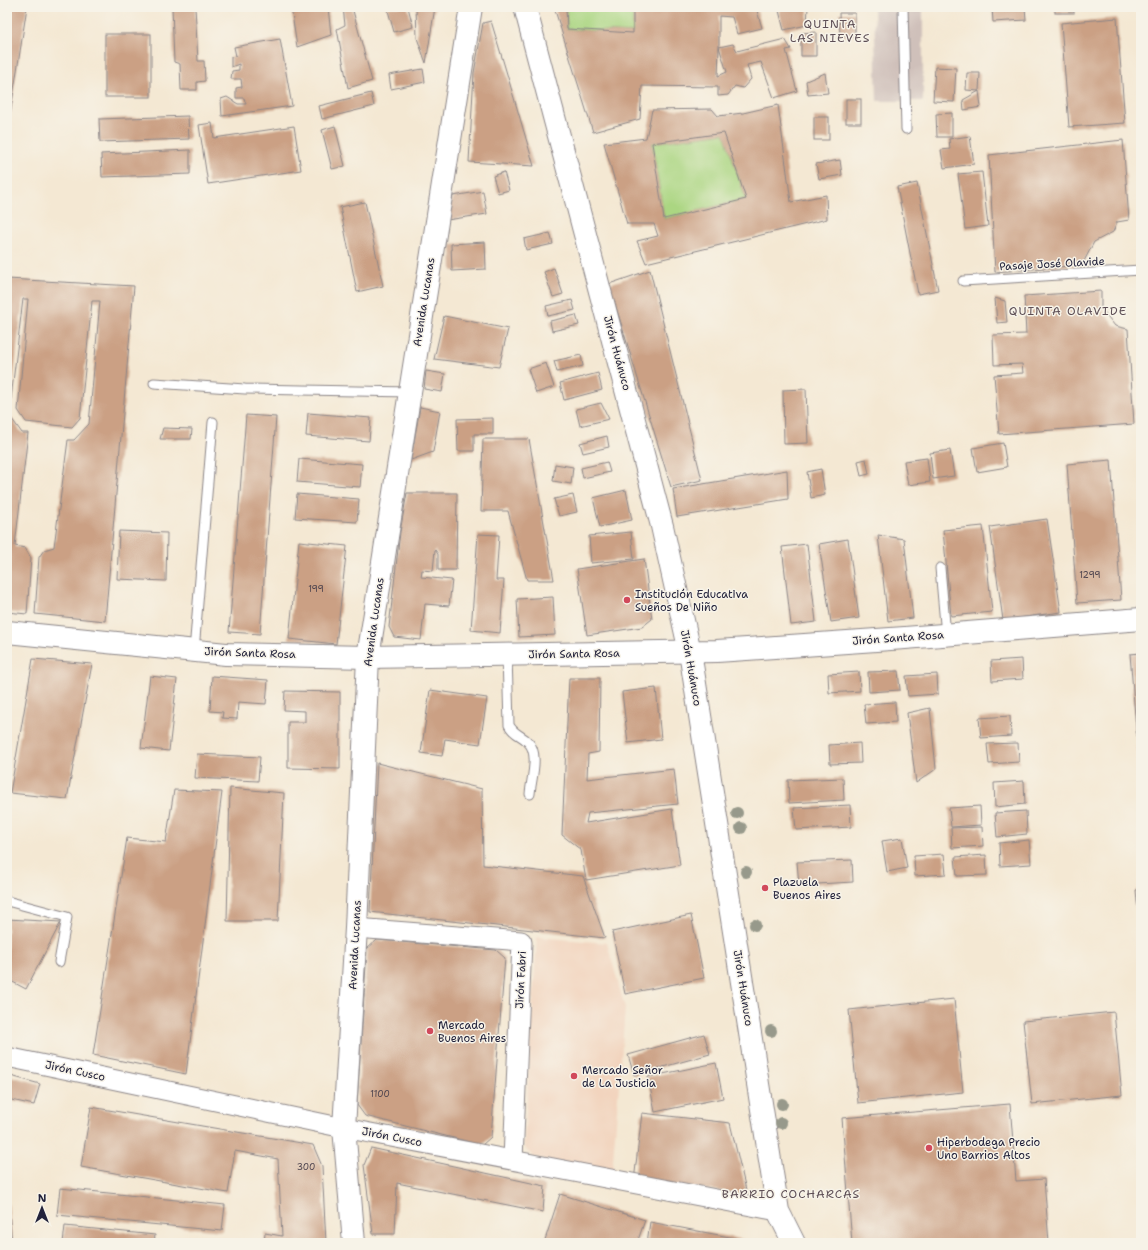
<svg xmlns="http://www.w3.org/2000/svg" width="1148" height="1250" viewBox="0 0 1148 1250" font-family="'Shantell Sans',sans-serif">
  <style>
    .built { fill: #f2d4be }
    .industrial { fill: #cfc0ba }
    .green { fill: #abd682; stroke: #667c5e }
    .building { fill: #cba084; fill-rule: evenodd }
    .lines { fill: none; stroke-linecap: round; stroke-linejoin: round }
    .service-casing { stroke: #8b8587; stroke-width: 11 }
    .minor-casing { stroke: #8b8587; stroke-width: 21 }
    .tertiary-casing { stroke: #8b8587; stroke-width: 24 }
    .service { stroke: #fff; stroke-width: 9 }
    .minor { stroke: #fff; stroke-width: 19 }
    .tertiary { stroke: #fff; stroke-width: 22 }
    .tree { fill: #97998b }
    .poi-dot { fill: #d1495b; stroke: #f7f3e8; stroke-width: 1.5 }
    .labels { text-anchor: middle; dominant-baseline: central; stroke-width: 3; stroke-linejoin: round; paint-order: stroke }
    .number-label { font-size: 9px; fill: #4c424d }
    .street-label { font-size: 11px; fill: #22223b; stroke: #f7f3e8 }
    .poi-label { font-size: 11px; fill: #22223b; stroke: #f7f3e8; text-anchor: start }
    .neighbourhood-label { font-size: 12px; letter-spacing: 1px; fill: #5d4e55; stroke: #f7f3e8 }
  </style>
  <rect width="100%" height="100%" fill="#f7f3e8"/>
  <filter id="ink" filterUnits="userSpaceOnUse"><feTurbulence type="fractalNoise" baseFrequency=".025" numOctaves="2"/><feDisplacementMap in="SourceGraphic" scale="8" xChannelSelector="R" yChannelSelector="G"/><feConvolveMatrix kernelMatrix="1 2 1 2 8 2 1 2 1" color-interpolation-filters="sRGB"/></filter>
  <filter id="wash" filterUnits="userSpaceOnUse"><feTurbulence type="fractalNoise" baseFrequency=".012" numOctaves="4" result="noise"/><feDisplacementMap in="SourceGraphic" scale="16" xChannelSelector="R" yChannelSelector="G"/><feGaussianBlur stdDeviation="0.9" result="paint"/><feColorMatrix in="noise" values="0 0 0 0 0 0 0 0 0 0 0 0 0 0 0 0 0 1.4 0 .05"/><feComposite in="paint" operator="in"/></filter>
  <g filter="url(#wash)">
    <rect width="100%" height="100%" fill="#f4e8d3"/>
    <polygon class="built" points="537,937 607,943 625,1008 612,1173 533,1157 525,1148 524,1143"/>
    <polygon class="industrial" points="874,7 923,7 923,101 877,101"/>
    <g class="green">
      <polygon points="566,7 633,7 633,33 567,29"/>
      <polygon points="724,133 746,199 664,219 652,143"/>
    </g>
    <g id="blocks">
      <g class="building">
        <polygon points="7,7 27,7 8,128 7,128"/>
        <polygon points="172,7 195,7 198,61 204,61 205,81 197,82 197,90 181,90 180,64 174,62"/>
        <polygon points="291,7 328,7 331,35 297,47"/>
        <polygon points="343,7 352,7 372,81 348,88 337,29 345,25"/>
        <polygon points="387,7 408,7 413,27 394,32"/>
        <polygon points="416,7 435,7 426,63 417,38"/>
        <path d="M 554,7 L 566,7 L 567,29 L 633,33 L 633,7 L 756,7 L 762,28 L 737,34 L 732,17 L 719,16 L 719,47 L 733,44 L 737,51 L 785,39 L 791,49 L 786,50 L 797,91 L 774,98 L 761,62 L 747,65 L 751,79 L 743,88 L 735,86 L 728,95 L 718,96 L 718,87 L 642,86 L 640,119 L 593,132 ZM 719,47 L 727,72 L 718,76 Z"/>
        <polygon points="778,7 808,7 807,25 784,30"/>
        <polygon points="992,7 1025,7 1026,20 993,22"/>
        <rect x="1055" y="7" width="19" height="6"/>
        <polygon points="839,13 855,13 855,36 840,37"/>
        <polygon points="1117,18 1125,123 1069,127 1061,23"/>
        <polygon points="491,21 504,64 534,166 469,162 474,73 483,23"/>
        <polygon points="816,32 816,56 801,56 801,33"/>
        <rect x="105" y="34" width="46" height="63"/>
        <polygon points="280,39 292,106 222,116 221,99 227,97 238,104 246,104 244,98 236,98 236,88 242,87 241,79 231,79 232,71 239,70 239,64 231,67 231,57 236,56 234,47"/>
        <polygon points="935,67 956,68 954,102 933,101"/>
        <polygon points="423,69 425,82 391,89 389,75"/>
        <polygon points="825,73 828,93 808,95 806,81"/>
        <polygon points="967,73 980,73 979,91 966,90"/>
        <polygon points="979,91 981,107 964,110 963,100"/>
        <polygon points="371,93 374,106 322,119 319,106"/>
        <rect x="846" y="99" width="15" height="24"/>
        <path d="M 778,105 L 791,202 L 826,195 L 827,219 L 646,263 L 637,241 L 658,236 L 654,224 L 627,224 L 604,143 L 646,138 L 652,110 L 712,109 L 718,116 L 743,113 ZM 724,133 L 746,199 L 664,219 L 652,143 Z"/>
        <polygon points="952,113 952,137 937,137 936,114"/>
        <polygon points="188,116 189,139 100,142 99,119"/>
        <rect x="814" y="117" width="15" height="23"/>
        <polygon points="212,123 214,138 294,126 301,170 208,184 199,125"/>
        <polygon points="335,126 345,166 332,169 322,130"/>
        <polygon points="970,136 974,164 944,168 941,150 950,149 949,139"/>
        <polygon points="1123,140 1129,220 1117,222 1113,232 1094,242 1082,265 995,272 989,155"/>
        <polygon points="190,150 190,174 102,177 101,154"/>
        <polygon points="840,160 842,175 819,179 816,164"/>
        <polygon points="504,172 509,190 498,193 493,176"/>
        <polygon points="982,172 988,226 965,229 958,174"/>
        <polygon points="917,183 938,290 918,294 897,187"/>
        <polygon points="483,191 487,214 447,220 453,196"/>
        <polygon points="365,202 383,286 357,292 340,207"/>
        <polygon points="550,233 553,244 526,250 524,239"/>
        <polygon points="485,242 486,269 452,271 451,244"/>
        <polygon points="554,268 563,294 553,297 544,272"/>
        <polygon points="650,270 702,480 671,487 609,284"/>
        <polygon points="7,279 134,286 105,621 35,614 39,557 44,550 54,547 68,440 74,440 89,424 100,301 92,301 80,418 72,427 26,422 18,410 28,299 23,299 9,415 22,433 28,433 15,546 25,548 31,558 27,614 7,612"/>
        <polygon points="1101,291 1101,308 1115,326 1128,329 1134,424 999,434 994,375 1023,373 1022,364 994,365 993,335 1026,334 1024,296"/>
        <polygon points="995,298 1005,301 1007,322 997,323"/>
        <polygon points="572,300 575,310 548,316 546,306"/>
        <polygon points="576,315 579,325 552,331 550,321"/>
        <polygon points="444,316 508,329 499,367 434,359"/>
        <polygon points="581,355 583,366 557,372 554,361"/>
        <polygon points="546,363 554,387 536,393 528,369"/>
        <polygon points="426,371 445,374 442,392 424,389"/>
        <polygon points="598,373 602,390 564,400 560,383"/>
        <polygon points="806,389 808,443 784,444 783,390"/>
        <polygon points="601,403 609,419 580,426 576,409"/>
        <polygon points="420,407 440,411 433,452 411,460"/>
        <polygon points="308,413 371,418 369,441 306,436"/>
        <polygon points="246,415 276,417 260,634 229,632"/>
        <polygon points="493,418 493,434 474,434 474,451 458,451 457,419"/>
        <polygon points="163,428 192,429 191,439 160,439"/>
        <polygon points="607,436 609,447 583,453 580,443"/>
        <polygon points="483,439 529,439 554,580 527,580 508,511 481,511"/>
        <polygon points="1003,443 1007,467 977,472 973,448"/>
        <polygon points="950,450 954,476 933,479 930,453"/>
        <polygon points="927,458 930,482 908,485 904,461"/>
        <polygon points="299,459 362,464 360,487 297,482"/>
        <polygon points="866,459 869,474 861,476 858,461"/>
        <polygon points="1111,460 1121,600 1077,603 1067,464"/>
        <polygon points="607,462 610,472 583,478 581,468"/>
        <polygon points="555,464 573,467 571,484 553,481"/>
        <polygon points="821,469 825,495 811,498 807,472"/>
        <polygon points="787,470 788,499 677,517 673,489"/>
        <polygon points="626,490 632,520 600,527 593,498"/>
        <polygon points="407,493 457,493 456,570 438,570 438,554 435,550 433,571 422,570 421,577 452,580 449,606 425,604 421,640 394,637 389,627 400,532"/>
        <polygon points="297,494 359,499 357,522 295,518"/>
        <polygon points="573,495 577,512 559,516 554,499"/>
        <polygon points="1047,519 1061,612 1003,620 990,527"/>
        <polygon points="983,526 992,612 951,616 943,530"/>
        <polygon points="119,531 167,533 166,581 117,579"/>
        <polygon points="631,532 634,559 591,563 589,536"/>
        <polygon points="478,534 499,535 496,580 504,580 500,633 471,630"/>
        <polygon points="878,535 904,539 913,618 888,621"/>
        <polygon points="848,539 859,618 831,622 819,544"/>
        <polygon points="299,541 347,546 336,644 289,639"/>
        <polygon points="807,544 816,622 791,625 782,547"/>
        <polygon points="644,559 652,619 642,627 587,635 577,569"/>
        <polygon points="553,597 555,635 519,637 517,599"/>
        <polygon points="1141,653 1141,778 1140,778 1130,654"/>
        <polygon points="33,659 92,664 67,799 10,793"/>
        <polygon points="1022,659 1023,679 992,681 991,661"/>
        <polygon points="898,671 900,690 869,692 868,672"/>
        <polygon points="859,672 860,691 829,693 828,674"/>
        <polygon points="937,674 938,694 908,696 906,676"/>
        <polygon points="150,676 177,679 169,751 141,748"/>
        <polygon points="212,676 268,680 266,704 238,702 237,719 222,718 223,712 210,711"/>
        <polygon points="569,678 600,678 599,752 588,754 587,779 674,769 678,804 588,813 586,823 672,809 680,865 586,880 581,850 562,835"/>
        <polygon points="656,688 661,739 628,743 622,692"/>
        <polygon points="430,690 487,698 480,744 445,739 442,756 421,753"/>
        <polygon points="285,691 340,692 340,769 288,768 288,722 305,722 305,711 284,710"/>
        <polygon points="895,702 896,722 866,724 864,704"/>
        <polygon points="930,708 936,769 916,783 907,713"/>
        <polygon points="1010,716 1011,736 981,738 979,718"/>
        <polygon points="860,743 861,763 830,764 829,745"/>
        <polygon points="1018,743 1019,762 989,764 987,744"/>
        <polygon points="197,754 260,757 258,781 195,778"/>
        <polygon points="377,763 482,789 483,865 583,876 605,938 370,912"/>
        <polygon points="843,778 844,800 789,803 788,780"/>
        <polygon points="1024,781 1025,804 995,807 994,783"/>
        <polygon points="230,788 284,793 278,921 227,921"/>
        <polygon points="174,790 222,792 186,1074 93,1055 127,838 166,842"/>
        <polygon points="850,805 851,827 796,830 794,808"/>
        <polygon points="980,806 981,825 951,827 949,808"/>
        <polygon points="1026,811 1027,834 997,837 995,813"/>
        <polygon points="982,827 983,846 952,848 951,828"/>
        <polygon points="902,838 907,868 887,872 882,841"/>
        <polygon points="1029,840 1031,864 1000,866 999,843"/>
        <polygon points="944,854 946,874 915,876 914,856"/>
        <polygon points="986,855 987,875 957,876 955,857"/>
        <polygon points="852,860 853,882 799,885 797,862"/>
        <polygon points="1141,889 1141,913 1138,913 1136,890"/>
        <polygon points="691,915 704,978 625,994 612,932"/>
        <polygon points="7,919 61,922 26,989 7,979"/>
        <polygon points="377,940 496,950 505,958 491,1137 482,1145 365,1116 357,1105 367,949"/>
        <polygon points="954,999 963,1092 858,1103 849,1010"/>
        <polygon points="1114,1012 1122,1095 1032,1104 1023,1021"/>
        <polygon points="704,1034 710,1054 634,1075 628,1055"/>
        <polygon points="716,1063 723,1098 655,1112 648,1077"/>
        <polygon points="7,1075 40,1084 34,1105 7,1099"/>
        <polygon points="1010,1104 1016,1181 1044,1179 1049,1243 852,1243 842,1118"/>
        <polygon points="91,1107 313,1145 322,1166 326,1243 264,1243 265,1233 282,1236 278,1159 235,1151 228,1193 81,1167"/>
        <polygon points="642,1113 730,1123 747,1194 634,1181"/>
        <polygon points="371,1148 545,1186 543,1212 397,1183 395,1234 373,1234 364,1165"/>
        <polygon points="60,1188 225,1205 222,1231 57,1215"/>
        <polygon points="560,1194 645,1220 637,1243 544,1243"/>
        <polygon points="7,1202 8,1202 12,1243 7,1243"/>
        <polygon points="650,1222 756,1242 756,1243 647,1243"/>
        <polygon points="65,1226 155,1235 154,1243 63,1243"/>
      </g>
    </g>
  </g>
  <g filter="url(#ink)">
    <use href="#blocks" fill-opacity="0" stroke="#8b8587" stroke-width="1"/>
    <g class="lines">
      <g class="service-casing">
        <g id="service">
          <polyline points="903,7 906,129"/>
          <polyline points="963,281 1141,270"/>
          <polyline points="154,383 245,389 410,392"/>
          <polyline points="940,568 946,635"/>
          <polyline points="194,651 213,422"/>
          <path d="M 507,655 L 509,725 C 514,735 522,735 528,742 C 540,754 531,779 530,794"/>
          <polyline points="7,901 67,917 59,962"/>
        </g>
      </g>
      <g class="minor-casing">
        <g id="minor">
          <polyline points="356,928 521,941 522,942 513,1160"/>
          <polyline points="7,1057 344,1128 778,1211"/>
        </g>
      </g>
      <g class="tertiary-casing">
        <g id="tertiary">
          <polyline points="525,7 662,526 690,652 778,1211 794,1243"/>
          <polyline points="7,632 226,654 368,657 717,651 905,638 1141,619"/>
          <polyline points="354,1243 344,1128 356,928 368,657 471,7"/>
        </g>
      </g>
      <use href="#service" class="service"/>
      <use href="#minor" class="minor"/>
      <use href="#tertiary" class="tertiary"/>
    </g>
    <g class="tree">
      <circle cx="737" cy="813" r="6"/>
      <circle cx="741" cy="828" r="6"/>
      <circle cx="746" cy="872" r="6"/>
      <circle cx="755" cy="925" r="6"/>
      <circle cx="771" cy="1031" r="6"/>
      <circle cx="782" cy="1104" r="6"/>
      <circle cx="781" cy="1123" r="6"/>
    </g>
  </g>
  <g class="poi-dot">
    <circle cx="627" cy="600" r="4"/>
    <circle cx="765" cy="888" r="4"/>
    <circle cx="430" cy="1031" r="4"/>
    <circle cx="574" cy="1076" r="4"/>
    <circle cx="929" cy="1148" r="4"/>
  </g>
  <g class="labels">
    <g class="number-label">
      <text x="1090" y="575">1299</text>
      <text x="316" y="589">199</text>
      <text x="380" y="1094">1100</text>
      <text x="306" y="1167">300</text>
    </g>
    <g class="street-label">
      <text transform="translate(1052 264) rotate(-3)">Pasaje José Olavide</text>
      <text transform="translate(424 302) rotate(-81)">Avenida Lucanas</text>
      <text transform="translate(617 353) rotate(75)">Jirón Huánuco</text>
      <text transform="translate(374 622) rotate(-82)">Avenida Lucanas</text>
      <text transform="translate(898 638) rotate(-4)">Jirón Santa Rosa</text>
      <text transform="translate(250 653) rotate(2)">Jirón Santa Rosa</text>
      <text transform="translate(574 654) rotate(-1)">Jirón Santa Rosa</text>
      <text transform="translate(691 668) rotate(80)">Jirón Huánuco</text>
      <text transform="translate(355 945) rotate(-87)">Avenida Lucanas</text>
      <text transform="translate(521 980) rotate(-87)">Jirón Fabri</text>
      <text transform="translate(743 988) rotate(81)">Jirón Huánuco</text>
      <text transform="translate(75 1071) rotate(12)">Jirón Cusco</text>
      <text transform="translate(392 1137) rotate(11)">Jirón Cusco</text>
    </g>
    <g class="poi-label">
      <text x="635" y="594">Institución Educativa<tspan x="635" dy="13">Sueños De Niño</tspan></text>
      <text x="773" y="882">Plazuela<tspan x="773" dy="13">Buenos Aires</tspan></text>
      <text x="438" y="1025">Mercado<tspan x="438" dy="13">Buenos Aires</tspan></text>
      <text x="582" y="1070">Mercado Señor<tspan x="582" dy="13">de La Justicia</tspan></text>
      <text x="937" y="1142">Hiperbodega Precio<tspan x="937" dy="13">Uno Barrios Altos</tspan></text>
    </g>
    <g class="neighbourhood-label">
      <text x="830" y="24">QUINTA<tspan x="830" dy="14">LAS NIEVES</tspan></text>
      <text x="1068" y="311">QUINTA OLAVIDE</text>
      <text x="791" y="1194">BARRIO COCHARCAS</text>
    </g>
  </g>
  <rect width="1148" height="1250" fill="none" stroke="#f7f3e8" stroke-width="24"/>
  <g transform="translate(42 1208)" stroke="#f7f3e8" stroke-width="3" paint-order="stroke">
  <path d="M0-3L7 15L0 10L-7 15Z" fill="#22223b"/>
  <text y="-6" font-size="11" font-weight="bold" text-anchor="middle" fill="#22223b">N</text>
  </g>
</svg>
